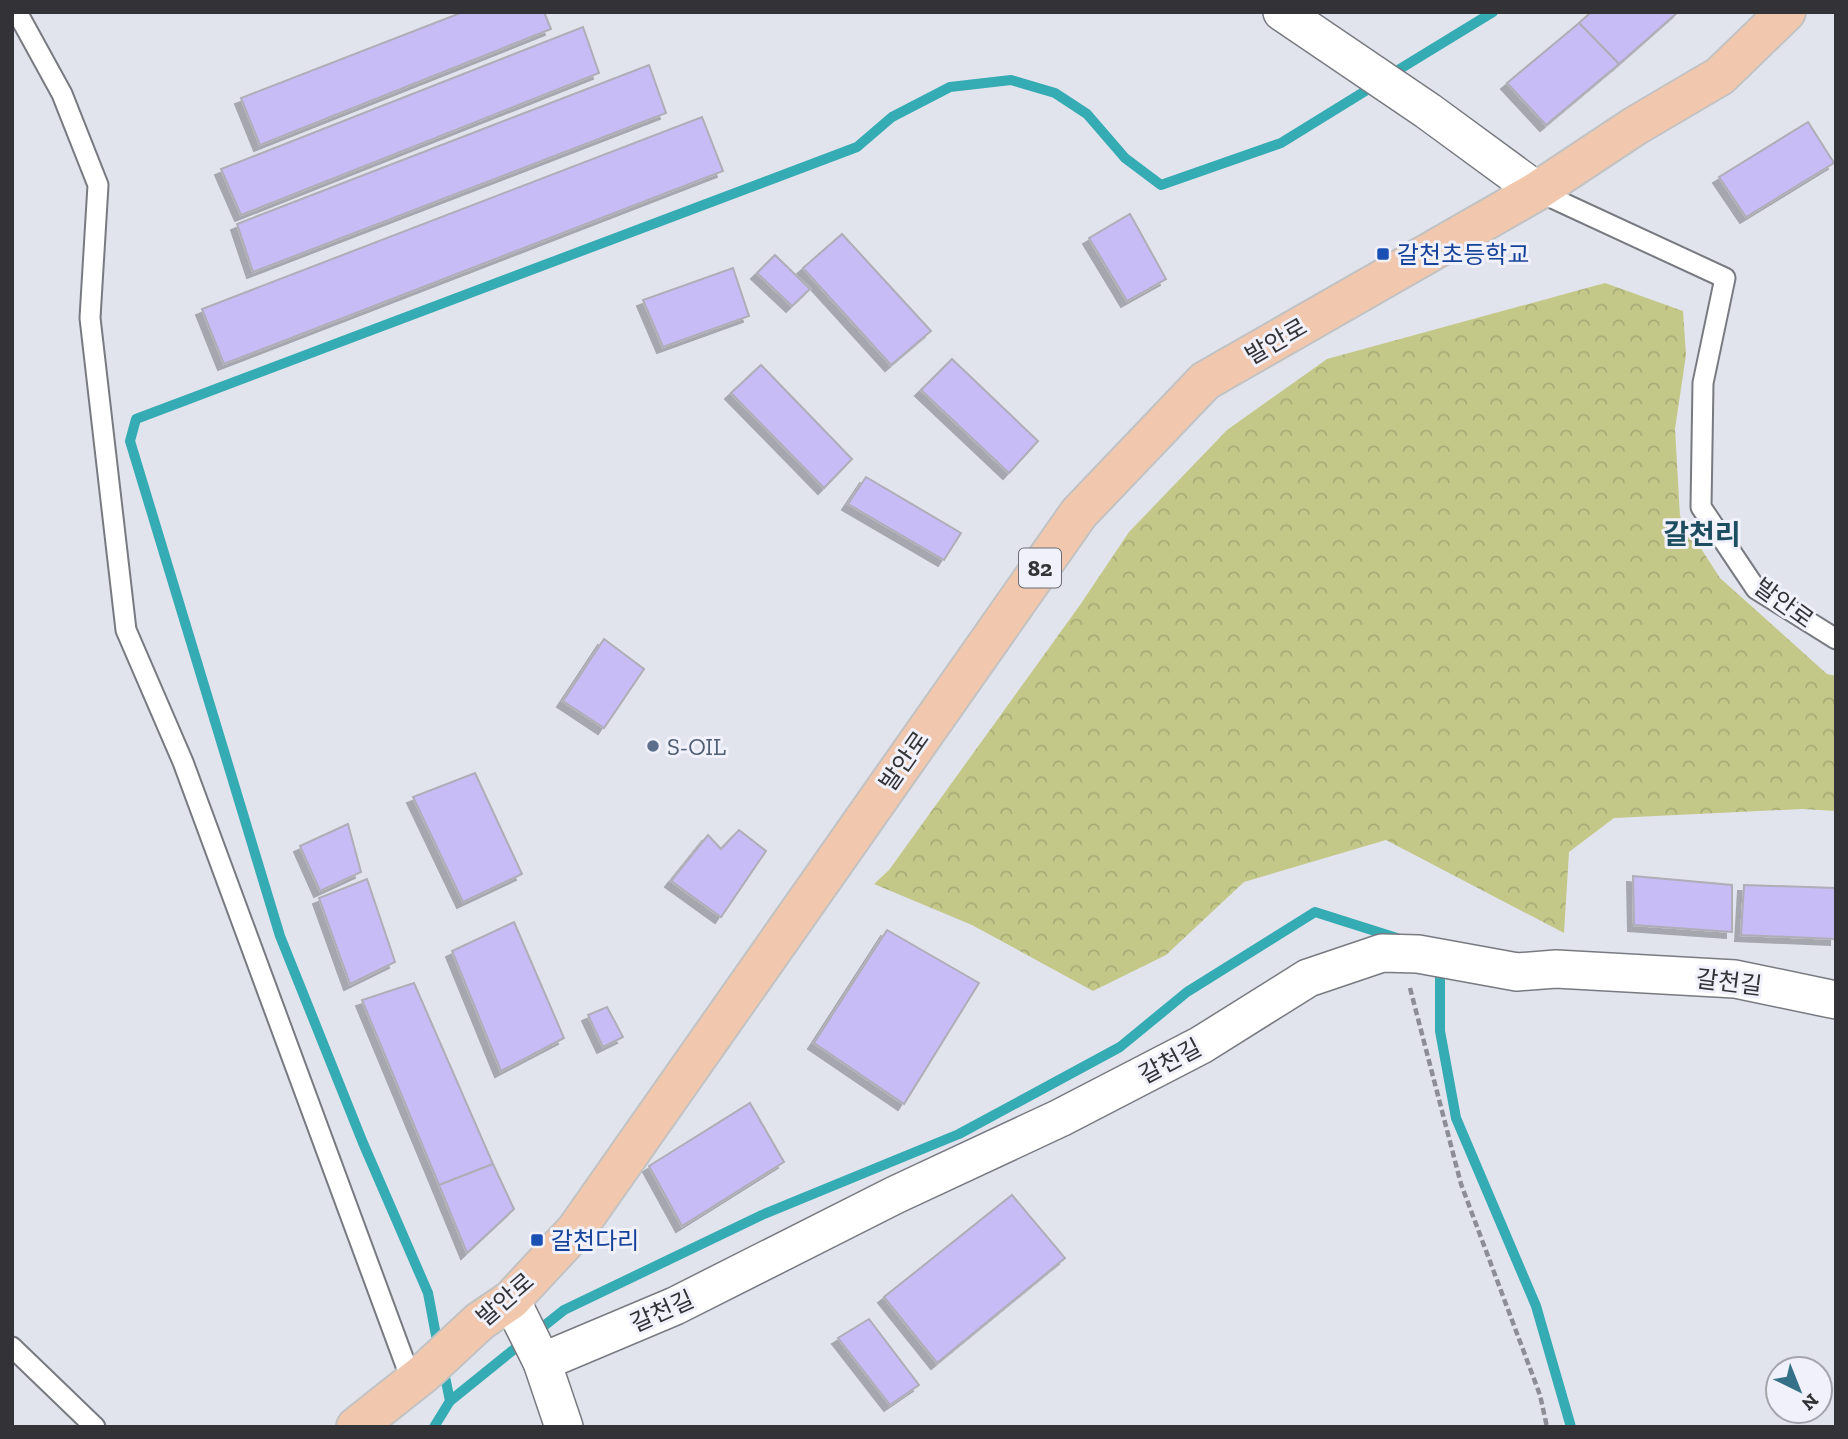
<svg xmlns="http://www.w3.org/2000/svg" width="1848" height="1439" viewBox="0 0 1848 1439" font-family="'Zilla Slab','Noto Sans KR',serif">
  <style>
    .forest { fill: url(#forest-crowns) }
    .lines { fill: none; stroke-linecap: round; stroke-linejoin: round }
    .stream { stroke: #35abb3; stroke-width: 10 }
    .building { fill: #c8bcf6; stroke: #afadb6; stroke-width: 2; filter: url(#shadow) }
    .service-casing { stroke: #787a81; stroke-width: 23 }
    .minor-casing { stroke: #787a81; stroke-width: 40 }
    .primary-casing { stroke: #c2c2c3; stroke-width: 42 }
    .path { stroke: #8d8e95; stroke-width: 4.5; stroke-dasharray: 7 3.5; stroke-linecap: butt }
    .service { stroke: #fff; stroke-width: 19 }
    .minor { stroke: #fff; stroke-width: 37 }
    .primary { stroke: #f1c8ae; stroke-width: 38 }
    .transit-dot { fill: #1a4fb4; stroke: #f0f1fa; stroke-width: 2.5 }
    .service-dot { fill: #5c6f8a; stroke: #f0f1fa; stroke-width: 2.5 }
    .labels { text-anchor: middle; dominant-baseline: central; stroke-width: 6; stroke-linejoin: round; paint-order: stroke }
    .shield { fill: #f0f1fa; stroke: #6c6c72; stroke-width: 2 }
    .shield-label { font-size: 23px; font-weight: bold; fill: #333337 }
    .transit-label { font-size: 24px; fill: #164399; stroke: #f0f1fa; text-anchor: start }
    .street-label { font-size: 24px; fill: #333337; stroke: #f0f1fa }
    .service-label { font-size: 24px; fill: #4e5e75; stroke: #f0f1fa; text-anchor: start }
    .quarter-label { font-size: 28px; font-weight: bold; fill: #1d4d60; stroke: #f0f1fa }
  </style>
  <defs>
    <pattern id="forest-crowns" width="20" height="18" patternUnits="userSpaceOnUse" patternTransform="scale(1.75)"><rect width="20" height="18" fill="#c3c888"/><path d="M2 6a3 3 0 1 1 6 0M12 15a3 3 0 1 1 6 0" fill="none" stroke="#a8ac76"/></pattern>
    <filter id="shadow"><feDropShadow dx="-6" dy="6" stdDeviation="0" flood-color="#0004"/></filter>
  </defs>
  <rect width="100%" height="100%" fill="#e2e4ed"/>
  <polygon class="forest" points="1605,283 1683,311 1686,355 1675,429 1680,516 1720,578 1827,674 1836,676 1836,811 1802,809 1614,818 1569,852 1564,933 1386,840 1244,882 1166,955 1093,991 972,925 874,884 889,870 1080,605 1129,532 1227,430 1327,359"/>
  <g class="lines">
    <g class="stream">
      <polyline points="1390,75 1493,12"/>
      <polyline points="1440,964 1440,1031 1456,1118 1536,1306 1571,1427"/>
      <polyline points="535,1333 564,1310 762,1215 959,1134 1120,1047 1187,992 1315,912 1397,938"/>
      <polyline points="438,1346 428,1293 363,1143 280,936 130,441 136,419 857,147 892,117 950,87 1011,80 1055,93 1087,114 1125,158 1161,185 1281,143 1375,85"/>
      <polyline points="443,1367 450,1401"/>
      <polyline points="434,1427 450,1401 523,1342"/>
    </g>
  </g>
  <g class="building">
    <polygon points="463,12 544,12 551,29 260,145 241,98"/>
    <polygon points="1591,12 1678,12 1619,64 1579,23"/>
    <polygon points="1579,23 1619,64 1546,125 1507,83"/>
    <polygon points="583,27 599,73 241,215 221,169"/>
    <polygon points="649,65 666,113 253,272 237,224"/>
    <polygon points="702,117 723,171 224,364 202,309"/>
    <polygon points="1808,122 1834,163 1746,217 1719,177"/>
    <polygon points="1130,214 1166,279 1127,301 1089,238"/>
    <polygon points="842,234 931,331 891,365 803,268"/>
    <polygon points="775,255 810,289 792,306 757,273"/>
    <polygon points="733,268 749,316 663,347 643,300"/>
    <polygon points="952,359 1038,441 1009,473 921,390"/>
    <polygon points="761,365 852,459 824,488 731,393"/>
    <polygon points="866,477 961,533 944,560 848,504"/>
    <polygon points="604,639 644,669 604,728 563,701"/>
    <polygon points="475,773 522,874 463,902 413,797"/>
    <polygon points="348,824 361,872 320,891 300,846"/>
    <polygon points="739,830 766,851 721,917 671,881 708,835 721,849"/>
    <polygon points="1633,876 1732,885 1732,932 1634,925"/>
    <polygon points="367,879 395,962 350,984 319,898"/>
    <polygon points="1744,885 1836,888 1836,939 1741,935"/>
    <polygon points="514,922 564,1038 501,1071 452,951"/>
    <polygon points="887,930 979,983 904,1104 814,1043"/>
    <polygon points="414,983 493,1164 439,1185 362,1000"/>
    <polygon points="607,1007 623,1037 603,1047 588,1015"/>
    <polygon points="750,1103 784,1162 682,1226 649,1166"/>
    <polygon points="493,1164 514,1209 467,1253 439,1185"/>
    <polygon points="1012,1195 1065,1258 937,1363 884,1297"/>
    <polygon points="869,1319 919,1385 890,1405 838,1338"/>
  </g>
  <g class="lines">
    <g class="service-casing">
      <g id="service">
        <polyline points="17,12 62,94 98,185 90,318 126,630 183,762 412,1382"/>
        <polyline points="1537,191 1725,278 1703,383 1701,507 1756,589 1836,639"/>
        <polyline points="12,1347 95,1427"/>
      </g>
    </g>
    <g class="minor-casing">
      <g id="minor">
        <polyline points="1282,12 1428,111 1537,191"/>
        <polyline points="511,1300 542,1362 564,1427"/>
        <polyline points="542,1362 675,1306 895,1195 1060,1118 1201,1045 1308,978 1382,953 1418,954 1517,972 1556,969 1735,979 1836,1000"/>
      </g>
    </g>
    <g class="primary-casing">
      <polyline id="primary" points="356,1427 424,1373 480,1321 511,1300 576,1230 1079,513 1205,381 1537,191 1635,126 1720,76 1786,12"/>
    </g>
    <polyline class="path" points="1410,988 1461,1184 1540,1395 1547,1427"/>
    <use href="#service" class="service"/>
    <use href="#minor" class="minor"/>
    <use href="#primary" class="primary"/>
  </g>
  <g class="transit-dot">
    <rect x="1376" y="247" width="14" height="14" rx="3.5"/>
    <rect x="530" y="1233" width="14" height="14" rx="3.5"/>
  </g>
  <circle class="service-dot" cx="653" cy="746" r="7"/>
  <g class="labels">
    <rect class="shield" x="1019" y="548.5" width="42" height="39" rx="5"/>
    <g class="shield-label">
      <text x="1040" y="568">82</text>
    </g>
    <g class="transit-label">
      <text x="1397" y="254">갈천초등학교</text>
      <text x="551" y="1240">갈천다리</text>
    </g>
    <g class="street-label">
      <text transform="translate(1276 341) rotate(-30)">발안로</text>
      <text transform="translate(1784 603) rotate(36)">발안로</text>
      <text transform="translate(904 761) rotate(-55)">발안로</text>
      <text transform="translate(1729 982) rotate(7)">갈천길</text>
      <text transform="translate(1170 1061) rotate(-28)">갈천길</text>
      <text transform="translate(505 1299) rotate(-41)">발안로</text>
      <text transform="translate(662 1311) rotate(-24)">갈천길</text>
    </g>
    <g class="service-label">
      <text x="667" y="746">S-OIL</text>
    </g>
    <g class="quarter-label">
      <text x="1702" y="534">갈천리</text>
    </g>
  </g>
  <rect width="1848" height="1439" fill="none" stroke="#333337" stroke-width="28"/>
  <g transform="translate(1799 1390) rotate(137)"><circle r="33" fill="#f0f1fa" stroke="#a4a5ac" stroke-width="2"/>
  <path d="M0-5L12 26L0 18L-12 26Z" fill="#347088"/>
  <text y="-10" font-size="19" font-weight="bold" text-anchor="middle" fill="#333337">N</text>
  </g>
</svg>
